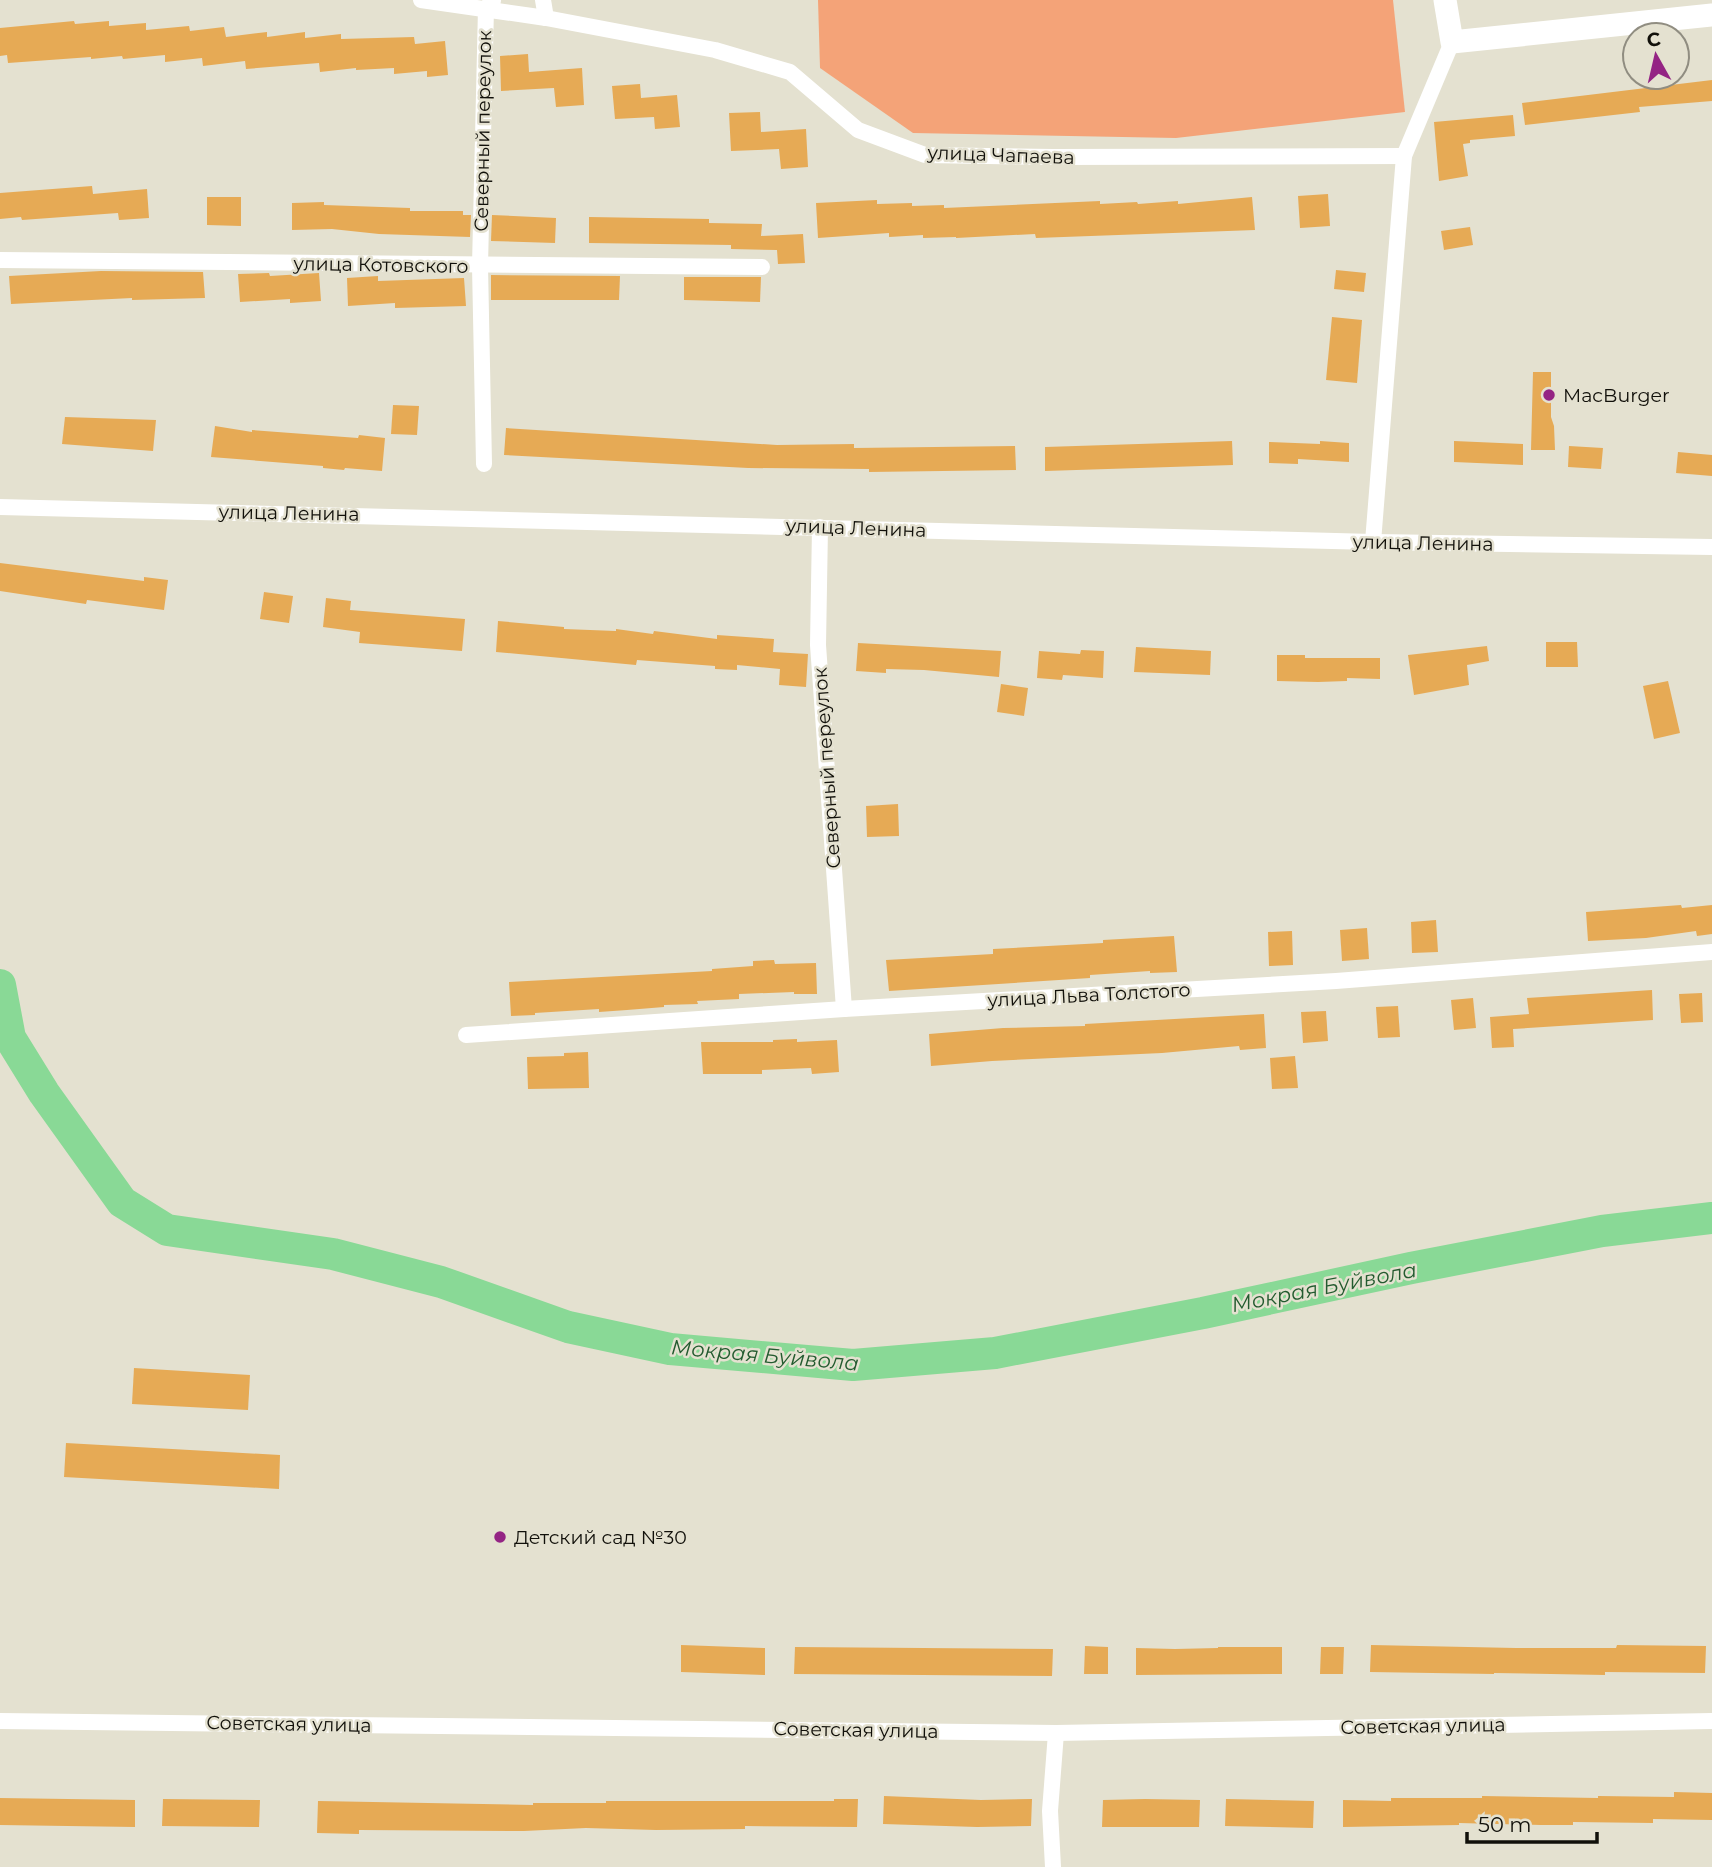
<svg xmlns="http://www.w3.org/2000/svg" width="1712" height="1867" viewBox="0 0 1712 1867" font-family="Montserrat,sans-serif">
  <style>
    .green { fill: #f4a378 }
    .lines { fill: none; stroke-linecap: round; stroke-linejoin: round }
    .river { stroke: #89d996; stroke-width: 32 }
    .building { fill: #e6aa55 }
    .street { stroke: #fff; stroke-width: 16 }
    .secondary { stroke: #fff; stroke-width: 23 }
    .poi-dot { fill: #942484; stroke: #e4e1d0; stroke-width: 2.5 }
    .labels { text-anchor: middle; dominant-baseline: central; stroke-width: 5; stroke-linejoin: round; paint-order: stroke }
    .street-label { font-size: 19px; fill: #11100a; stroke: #e4e1d0 }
    .poi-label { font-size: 19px; fill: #11100a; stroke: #e4e1d0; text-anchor: start }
    .water-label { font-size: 21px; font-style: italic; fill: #235b2f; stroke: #e4e1d0 }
  </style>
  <rect width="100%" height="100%" fill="#e4e1d0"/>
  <polygon class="green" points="818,0 1393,0 1405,112 1176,138 913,133 820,68"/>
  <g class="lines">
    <polyline class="river" points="0,985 10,1038 44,1093 122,1202 167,1230 333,1254 441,1282 568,1327 670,1349 853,1365 995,1353 1203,1313 1411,1268 1602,1231 1712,1218"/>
  </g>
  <g class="building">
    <polygon points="74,21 75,24 109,21 109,26 146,23 146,30 189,26 190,31 224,27 226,37 267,32 267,37 305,32 305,38 341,34 341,39 414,37 415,44 445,41 448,75 427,77 427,71 394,74 394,68 356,70 356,68 320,72 319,63 246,69 245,61 203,66 202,58 165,62 165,55 123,59 122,56 91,59 91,57 8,63 7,55 0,56 0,28"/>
    <polygon points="528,54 529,72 582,68 584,105 556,107 554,88 501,91 500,56"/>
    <polygon points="1712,80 1712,101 1639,107 1640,112 1525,125 1522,103"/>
    <polygon points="640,84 641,98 677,95 680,127 655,129 654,117 615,119 612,86"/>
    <polygon points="760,112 761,132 806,129 808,167 781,169 779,149 731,151 729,113"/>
    <polygon points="1513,115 1515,136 1470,140 1470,143 1463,144 1468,176 1439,181 1434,122"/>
    <polygon points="92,186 93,194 147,189 149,218 119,220 118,213 22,220 21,217 0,219 0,193"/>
    <polygon points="1328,194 1330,226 1300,228 1298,196"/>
    <polygon points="207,197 241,197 241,226 207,225"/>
    <polygon points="1252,197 1255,230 1036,238 1035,234 956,238 956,237 923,238 923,235 889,237 889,233 818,238 816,203 877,200 877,204 912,203 912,206 944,205 944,208 1100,201 1100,204 1137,202 1138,204 1178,201 1178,204"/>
    <polygon points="324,202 324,205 410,208 410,211 463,211 463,215 471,215 470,237 379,234 332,229 292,230 292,203"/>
    <polygon points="492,215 556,218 555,243 491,241"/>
    <polygon points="589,217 709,219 709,223 762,224 761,236 803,234 805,263 778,264 777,250 731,249 731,245 589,243"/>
    <polygon points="1470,227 1473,245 1444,250 1441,231"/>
    <polygon points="1336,270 1366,273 1364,292 1334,289"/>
    <polygon points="101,271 203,272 205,298 132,300 132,298 11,304 9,276"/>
    <polygon points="269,273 270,276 319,273 321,301 290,303 290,299 240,302 238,274"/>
    <polygon points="491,275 620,276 619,300 491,300"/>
    <polygon points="378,276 378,281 464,278 466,306 395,308 395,303 348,306 347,278"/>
    <polygon points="684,277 761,277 760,302 684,300"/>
    <polygon points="1332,317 1362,320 1357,383 1326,380"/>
    <polygon points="1533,372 1551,372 1551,417 1554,426 1555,450 1531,450"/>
    <polygon points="393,405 419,406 417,435 391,434"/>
    <polygon points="65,417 156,420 153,451 62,444"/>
    <polygon points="215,426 252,432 252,430 358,438 359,435 385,438 382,471 345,468 344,470 323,468 323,466 211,457"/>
    <polygon points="506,428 777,445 854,444 854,448 1015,446 1016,470 869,472 869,469 748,468 504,455"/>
    <polygon points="1232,441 1233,465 1045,471 1045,447"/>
    <polygon points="1320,441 1349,443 1349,462 1298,459 1298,464 1269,463 1269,442 1320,444"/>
    <polygon points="1454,441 1523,444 1523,465 1454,462"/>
    <polygon points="1569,446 1603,448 1601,469 1568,467"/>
    <polygon points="1678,452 1712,455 1712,476 1676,473"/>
    <polygon points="0,563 144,581 144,577 168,580 164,610 87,600 86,604 0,591"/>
    <polygon points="264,592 293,596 289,623 260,619"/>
    <polygon points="326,598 351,601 350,610 465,619 462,651 359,643 360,632 323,627"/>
    <polygon points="498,621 564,627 564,629 616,631 616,629 653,634 654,631 717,639 717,635 774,639 773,652 808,654 806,687 779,685 780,669 737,665 737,670 715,669 715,666 637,660 636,665 496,652"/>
    <polygon points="1546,642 1577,642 1578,667 1546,667"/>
    <polygon points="858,643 1001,651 999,677 924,670 886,669 886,673 856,671"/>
    <polygon points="1487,646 1489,661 1467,665 1469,685 1414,695 1408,655"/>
    <polygon points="1136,647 1211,651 1210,675 1134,672"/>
    <polygon points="1081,650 1104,651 1103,678 1063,675 1062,680 1037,678 1039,651 1080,654"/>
    <polygon points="1277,655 1305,655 1305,658 1380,658 1380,679 1347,678 1347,681 1318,682 1277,681"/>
    <polygon points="1668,681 1680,733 1654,739 1643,686"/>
    <polygon points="1001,684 1028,688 1024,716 997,712"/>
    <polygon points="898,804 899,836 867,837 866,806"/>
    <polygon points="1681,905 1682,908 1712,905 1712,934 1697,936 1696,931 1646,938 1588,941 1586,912"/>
    <polygon points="1436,920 1438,952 1412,953 1411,922"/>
    <polygon points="1367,928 1369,959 1342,961 1340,930"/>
    <polygon points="1292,931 1293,965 1269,966 1268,932"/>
    <polygon points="1174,936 1177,972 1150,973 1150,971 1090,975 1090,978 889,991 886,960 993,954 993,949 1103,943 1103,940"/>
    <polygon points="774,960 775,964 816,963 817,994 794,994 794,992 739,994 739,999 697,1001 698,1004 664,1005 664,1007 627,1010 599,1012 599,1009 535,1013 535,1015 511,1016 509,982 712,971 712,969 753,966 753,961"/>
    <polygon points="1652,990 1653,1020 1513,1029 1514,1047 1492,1048 1490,1017 1529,1014 1527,998"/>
    <polygon points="1702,993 1703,1022 1681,1023 1679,994"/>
    <polygon points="1473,998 1476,1028 1454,1030 1451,1000"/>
    <polygon points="1398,1006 1400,1037 1378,1038 1376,1007"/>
    <polygon points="1326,1011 1328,1041 1303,1043 1301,1012"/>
    <polygon points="1264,1014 1266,1048 1240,1050 1239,1046 1162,1053 992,1061 931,1066 929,1034 1003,1028 1085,1026 1085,1024"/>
    <polygon points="797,1039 797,1042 837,1040 839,1072 812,1074 811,1068 762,1070 762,1074 703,1074 701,1042 773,1042 773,1040"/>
    <polygon points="588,1052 589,1088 528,1089 527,1057 564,1056 564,1053"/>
    <polygon points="1295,1056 1298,1088 1272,1089 1270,1058"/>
    <polygon points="134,1368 250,1375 248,1410 132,1404"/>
    <polygon points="66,1443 280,1455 279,1489 64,1477"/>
    <polygon points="681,1645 765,1648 765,1675 681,1672"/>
    <polygon points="1371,1645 1516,1648 1616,1648 1617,1645 1706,1646 1705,1673 1605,1672 1605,1675 1494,1673 1494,1674 1370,1672"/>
    <polygon points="1085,1646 1108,1647 1108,1674 1084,1674"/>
    <polygon points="795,1647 1053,1649 1052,1676 794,1674"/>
    <polygon points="1218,1647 1282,1647 1282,1674 1136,1675 1136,1648 1175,1649 1218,1648"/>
    <polygon points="1321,1647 1344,1647 1343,1674 1320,1674"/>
    <polygon points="1674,1792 1712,1793 1712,1820 1653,1819 1653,1823 1573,1822 1573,1825 1541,1825 1459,1823 1459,1825 1343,1827 1343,1800 1391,1801 1391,1798 1482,1798 1482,1796 1598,1798 1598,1796 1674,1797"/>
    <polygon points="884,1796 981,1800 1032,1799 1031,1826 977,1827 883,1824"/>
    <polygon points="0,1798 135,1800 135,1827 0,1825"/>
    <polygon points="163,1799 260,1800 259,1827 162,1826"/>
    <polygon points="834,1799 858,1799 857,1827 745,1826 745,1829 656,1830 586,1828 524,1831 359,1830 359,1834 317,1833 318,1801 533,1805 533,1803 606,1803 606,1801 834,1801"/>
    <polygon points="1145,1799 1200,1800 1199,1827 1102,1827 1103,1800"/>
    <polygon points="1226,1799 1314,1801 1313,1828 1225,1826"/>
  </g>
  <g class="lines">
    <g class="street">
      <polyline points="421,0 546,18 715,50 790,72 858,130 925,155 1053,157 1404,156"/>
      <polyline points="543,0 546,18"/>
      <polyline points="0,260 762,267"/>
      <polyline points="484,464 480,266 486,8 493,1"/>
      <polyline points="0,507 1373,542 1712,547"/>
      <polyline points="820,527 818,645 844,1009"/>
      <polyline points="1373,542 1404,156 1452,42"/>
      <polyline points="466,1035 844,1009 1336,981 1712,952"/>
      <polyline points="0,1721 1056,1733 1712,1721"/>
      <polyline points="1053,1867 1050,1811 1056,1733"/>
    </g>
    <polyline class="secondary" points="1445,0 1452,42 1712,15"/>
  </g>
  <g class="poi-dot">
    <circle cx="1549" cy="395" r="7"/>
    <circle cx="500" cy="1537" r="7"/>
  </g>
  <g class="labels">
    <g class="street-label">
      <text transform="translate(483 131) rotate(-89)">Северный переулок</text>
      <text transform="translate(1001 155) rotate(2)">улица Чапаева</text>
      <text transform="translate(381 265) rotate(1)">улица Котовского</text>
      <text transform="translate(289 513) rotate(1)">улица Ленина</text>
      <text transform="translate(856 528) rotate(2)">улица Ленина</text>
      <text transform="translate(1423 543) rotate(1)">улица Ленина</text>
      <text transform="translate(827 768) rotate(-94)">Северный переулок</text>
      <text transform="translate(1089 995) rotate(-3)">улица Льва Толстого</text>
      <text transform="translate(289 1724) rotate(1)">Советская улица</text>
      <text transform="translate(1423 1726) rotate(-1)">Советская улица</text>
      <text transform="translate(856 1730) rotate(1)">Советская улица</text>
    </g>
    <g class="poi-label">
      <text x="1563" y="395">MacBurger</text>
      <text x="514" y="1537">Детский сад №30</text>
    </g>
    <g class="water-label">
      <text transform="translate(1324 1287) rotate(-11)">Мокрая Буйвола</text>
      <text transform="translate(765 1355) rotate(5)">Мокрая Буйвола</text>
    </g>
  </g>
  <g transform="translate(1656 56) rotate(352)"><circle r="33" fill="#e4e1d0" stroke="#908d81" stroke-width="2"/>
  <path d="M0-5L12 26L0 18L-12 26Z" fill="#942484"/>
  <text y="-10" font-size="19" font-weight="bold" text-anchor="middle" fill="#11100a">С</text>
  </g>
  <path d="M1467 1832v10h130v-10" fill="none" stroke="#11100a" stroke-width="3.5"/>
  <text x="1478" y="1832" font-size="21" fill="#11100a" stroke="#e4e1d0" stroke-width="5" paint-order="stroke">50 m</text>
</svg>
